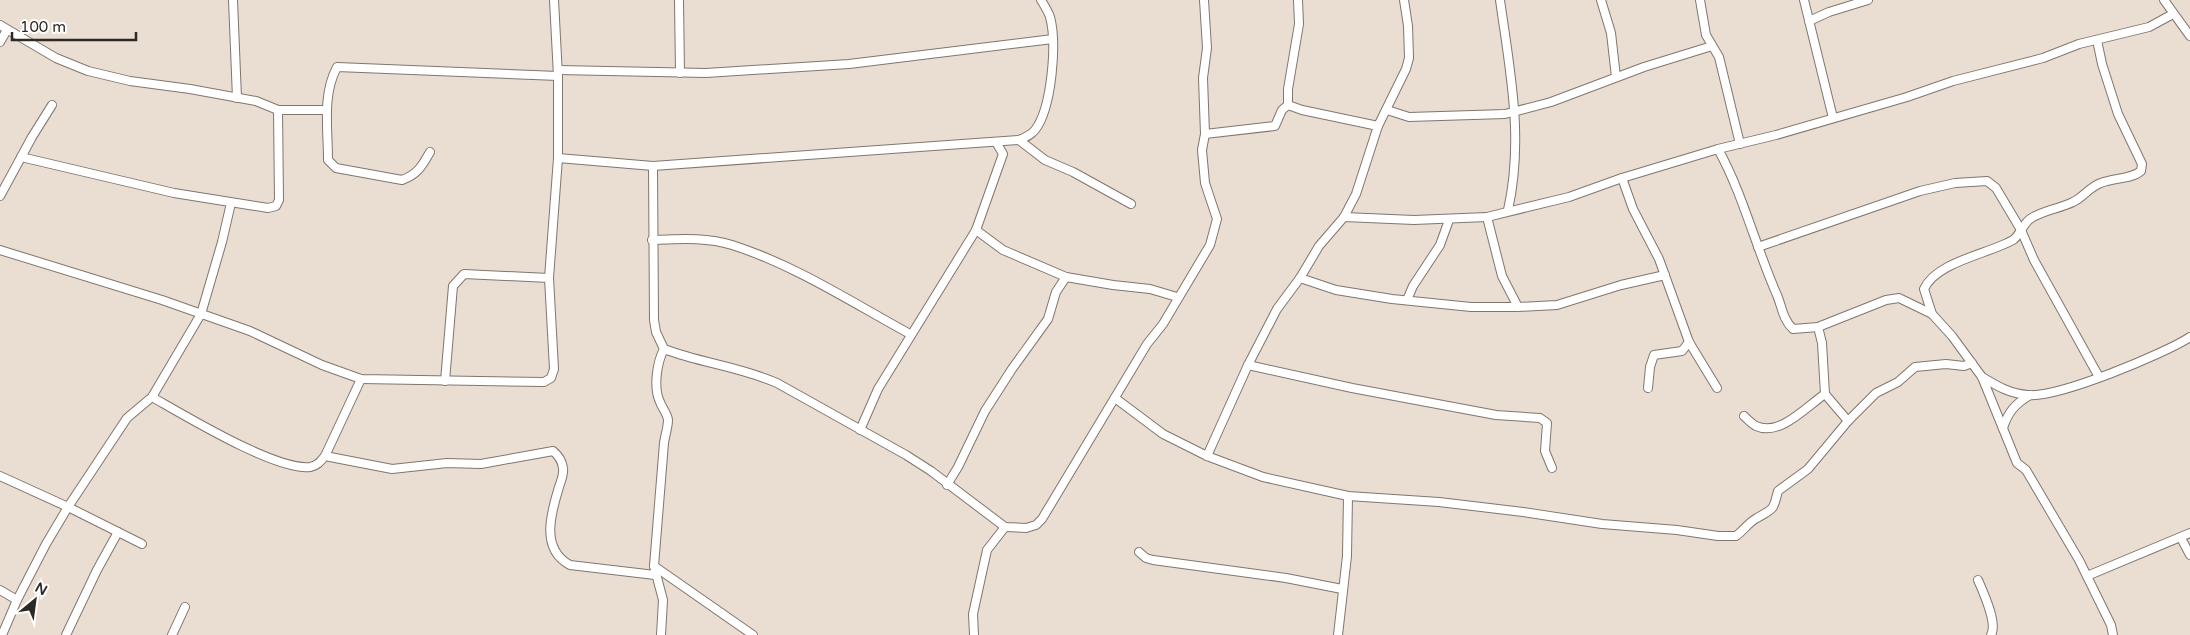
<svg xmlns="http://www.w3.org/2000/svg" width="2190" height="635" viewBox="0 0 2190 635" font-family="'Varela Round',sans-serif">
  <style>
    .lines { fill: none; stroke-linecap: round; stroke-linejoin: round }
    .minor-casing { stroke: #81766c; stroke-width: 10 }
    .minor { stroke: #fff; stroke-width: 8 }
  </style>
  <rect width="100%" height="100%" fill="#eaded3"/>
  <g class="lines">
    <g class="minor-casing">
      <g id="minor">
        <polyline points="233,0 237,98"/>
        <polyline points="679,0 680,73"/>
        <polyline points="1298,0 1299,24 1288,89 1288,105 1302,110 1378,126"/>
        <path d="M 1500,0 C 1510,71 1524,139 1508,210"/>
        <polyline points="1601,0 1611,33 1616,77"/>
        <polyline points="1700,0 1706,35 1719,57 1740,144"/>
        <polyline points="1804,0 1833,118"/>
        <polyline points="2164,0 2190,36"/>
        <polyline points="1809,21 1829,12 1868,0"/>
        <polyline points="0,25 56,58 88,71 130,81 190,89 256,101 278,110 327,110"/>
        <polyline points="0,42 7,30"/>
        <polyline points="558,70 706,73 849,64 1053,39"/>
        <polyline points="1387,110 1409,117 1505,114 1551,102 1644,67 1712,46"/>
        <polyline points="1205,134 1275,126 1282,110 1288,105"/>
        <polyline points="1019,140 1045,160 1073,172 1131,204"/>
        <path d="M 1718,149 C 1743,194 1756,248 1777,295 C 1782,307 1783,320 1793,329 L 1818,327 L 1886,300 L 1899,298 L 1932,314 L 1952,336 L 1982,377 L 2017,463 L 2026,470 L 2079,560 L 2111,625 L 2113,635"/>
        <path d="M 430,152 C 422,166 418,174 402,180 L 336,168 L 328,160 C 328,128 322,95 337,67 L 558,76"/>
        <polyline points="21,157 174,193 268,208 276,206 279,200 278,110"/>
        <path d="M 558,158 L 653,166 L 1019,140 C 1026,137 1031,135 1035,130 C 1052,108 1057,43 1050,17 C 1048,11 1044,5 1041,0"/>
        <path d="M 653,166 L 654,320 L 656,332 L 664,349 C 701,363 741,367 777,383 L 906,455 L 931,471 L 1005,527 L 1026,528 L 1036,525 L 1042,519 L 1147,344 L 1163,324 L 1210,245 L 1217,219 L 1205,183 L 1202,150 L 1205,134 L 1203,78 L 1207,48 L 1204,0"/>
        <polyline points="1622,178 1633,209 1659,259 1689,342 1717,388"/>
        <polyline points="0,196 32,137 52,105"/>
        <polyline points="1344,217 1414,220 1487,217 1569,197 1622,178 1718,149 1776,135 1907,97 1953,81 2043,58 2079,44 2149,27 2173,14"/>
        <polyline points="1487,217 1502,276 1518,307"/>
        <polyline points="976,230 1003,250 1066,277 1113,285 1150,289 1177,297"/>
        <path d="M 652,240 C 679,239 707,237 732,245 C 795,265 853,303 910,334"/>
        <polyline points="1758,247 1920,191 1955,183 1987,181 1996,188 2021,230 2034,260 2099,377"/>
        <polyline points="0,250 162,300 250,331 322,365 361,379 544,382 551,378 554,369 549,278 558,158 558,76 554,0"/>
        <polyline points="1300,278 1336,290 1392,299 1471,307 1518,307 1557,305 1621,285 1665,275"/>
        <polyline points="1407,300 1413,286 1440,245 1449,220"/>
        <path d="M 1932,314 L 1924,289 C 1936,262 1988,254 2013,240 C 2020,235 2023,224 2030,219 C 2043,210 2059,209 2073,202 C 2084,197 2089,187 2101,183 C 2113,178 2132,179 2141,171 L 2142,164 L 2118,114 L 2102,64 L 2097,40"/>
        <polyline points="1818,327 1822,343 1825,394 1848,421"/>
        <polyline points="1248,365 1352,388 1496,415 1540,418 1547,423 1545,451 1552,468"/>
        <path d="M 1982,377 C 1997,386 2010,394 2028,395 C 2058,398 2164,354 2190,337"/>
        <polyline points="445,381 453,286 464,274 549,278"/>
        <polyline points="1648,388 1650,367 1654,355 1682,351 1689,342"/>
        <path d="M 152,397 C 184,415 276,471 310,467 C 317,466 321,461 325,456 L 392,469 L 447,463 L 481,464 L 553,451 C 558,455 562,461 563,468 C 564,474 561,481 559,487 C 551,513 540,549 570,565 L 655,575"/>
        <path d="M 1115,398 L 1163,434 L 1207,456 L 1263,477 L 1348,496 L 1439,502 L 1523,512 L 1602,524 L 1677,530 L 1718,536 L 1736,536 C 1743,531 1749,522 1757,518 C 1774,508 1773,511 1778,491 L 1808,469 L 1848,421 L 1876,393 L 1898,382 L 1915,367 L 1946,364 L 1964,366 L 1972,363"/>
        <path d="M 1744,416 C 1747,419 1752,424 1756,426 C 1780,437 1807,406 1825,394"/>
        <path d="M 2003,428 C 2008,412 2015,404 2030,395"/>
        <polyline points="860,430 878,389 976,230 1003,154 996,142"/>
        <polyline points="325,456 361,379"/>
        <polyline points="1207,456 1248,365 1277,309 1300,278 1319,246 1344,217 1356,194 1378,126 1406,69 1409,58 1408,26 1404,0"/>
        <polyline points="0,476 68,507 142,544"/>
        <polyline points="947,485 958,467 985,411 1012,369 1048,319 1056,292 1066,277"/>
        <polyline points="2181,538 2190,555"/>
        <polyline points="1139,552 1146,558 1153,560 1286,578 1342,589"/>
        <polyline points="654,566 753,635"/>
        <polyline points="2087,576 2190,533"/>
        <path d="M 1978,580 C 1983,592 1998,623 1991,635"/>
        <polyline points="0,590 17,600"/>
        <polyline points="2,635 17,600 46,544 68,507 127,418 152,397 201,314 222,242 231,203"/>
        <polyline points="66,635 97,570 118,532"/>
        <polyline points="172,635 185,607"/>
        <path d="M 661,635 L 663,600 L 654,566 L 664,443 C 665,436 668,427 668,420 C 667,413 662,408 660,402 C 653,388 657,362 664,349"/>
        <polyline points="974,635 973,614 987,550 1005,527"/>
        <polyline points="1338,635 1347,556 1348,496"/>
      </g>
    </g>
    <use href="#minor" class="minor"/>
  </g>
  <g transform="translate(35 600) rotate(29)" stroke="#ffffff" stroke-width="4" paint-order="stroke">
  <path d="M0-4L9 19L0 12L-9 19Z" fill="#2d2925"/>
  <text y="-8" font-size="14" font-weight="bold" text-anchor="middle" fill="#2d2925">N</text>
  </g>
  <path d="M12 32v8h124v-8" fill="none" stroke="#2d2925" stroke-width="2.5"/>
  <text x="20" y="32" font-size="15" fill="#2d2925" stroke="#ffffff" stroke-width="4" paint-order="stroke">100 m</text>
</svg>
